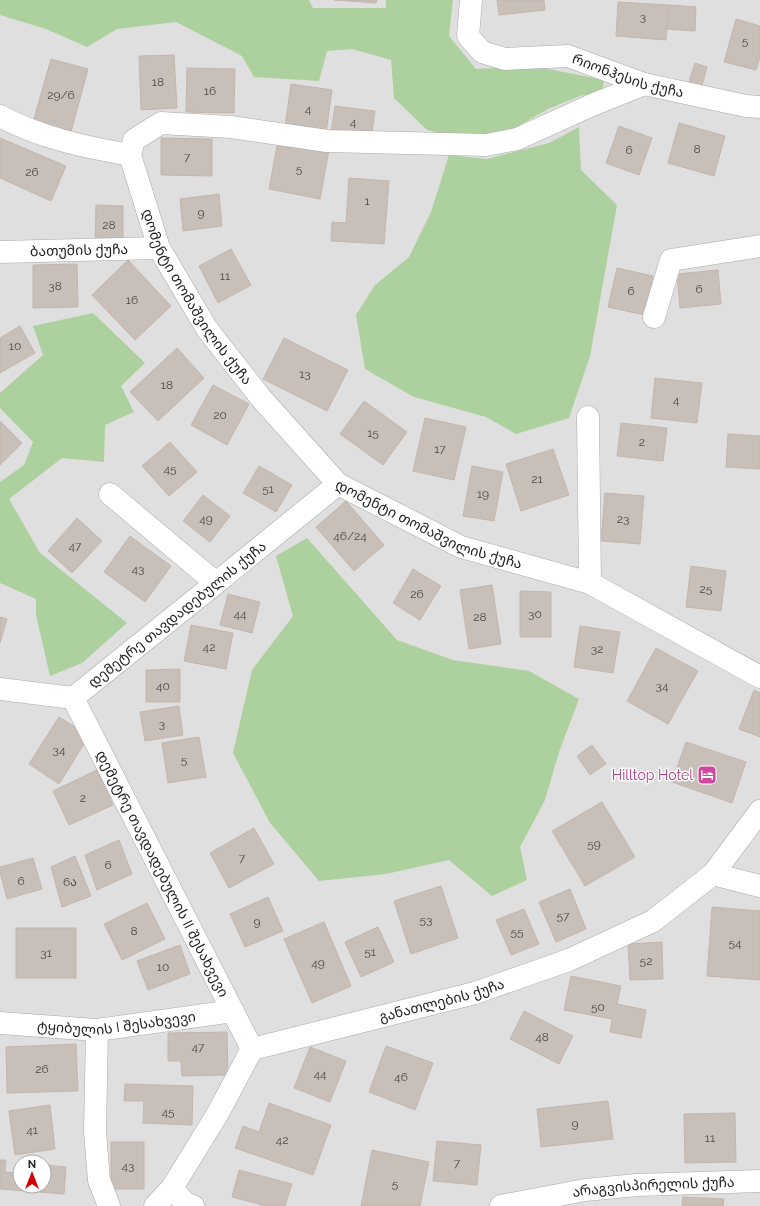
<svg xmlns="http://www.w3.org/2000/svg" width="760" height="1206" viewBox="0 0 760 1206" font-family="Raleway,'Noto Sans Georgian',sans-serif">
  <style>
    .residential { fill: #e0dfdf; fill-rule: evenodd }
    .forest { fill: #add19e }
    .building { fill: #c7bfb8; stroke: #c4b6ab }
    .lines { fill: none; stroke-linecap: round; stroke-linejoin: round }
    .minor-casing { stroke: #a9a9a9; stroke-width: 23 }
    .minor { stroke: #fff; stroke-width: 22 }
    .labels { text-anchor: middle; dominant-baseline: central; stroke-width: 3; stroke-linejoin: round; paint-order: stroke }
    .number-label { font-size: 12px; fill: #4b4948 }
    .street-label { font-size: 14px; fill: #222; stroke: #fff }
    .hotel-label { font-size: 14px; fill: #b23c85; stroke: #fff; text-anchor: end }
  </style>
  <rect width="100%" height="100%" fill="#f2efe9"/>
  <path class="residential" d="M 0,0 L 760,0 L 760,1206 L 0,1206 ZM 20,1162 L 44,1162 L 44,1186 L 20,1186 Z"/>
  <g class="forest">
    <polygon points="0,0 309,0 313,8 386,8 386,0 453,0 449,36 476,69 533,66 604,80 602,91 580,96 548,109 506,133 457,137 427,130 394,98 391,60 352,49 327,51 319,81 254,77 242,56 176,22 117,29 87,47 46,29 0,15"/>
    <polygon points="579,127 581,170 617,205 590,356 569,418 516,434 486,417 414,397 365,369 356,315 375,285 409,257 431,212 449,155 487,159 549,143"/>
    <polygon points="93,313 145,363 121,386 134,412 105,425 104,462 62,458 9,499 40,553 127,623 82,663 50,676 36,615 36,599 0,583 0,482 24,465 33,442 0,408 0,393 43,355 33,326"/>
    <polygon points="307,538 397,640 453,660 529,671 579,699 559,752 545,800 520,847 527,880 492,896 449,860 386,874 319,881 270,823 233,753 252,670 293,616 276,556"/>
  </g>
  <g class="building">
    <polygon points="334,0 377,0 376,3"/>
    <polygon points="497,0 544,0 545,10 499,15"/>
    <polygon points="618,2 669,5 666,40 616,36"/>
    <polygon points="669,5 696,7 695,31 667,29"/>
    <polygon points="736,19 760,26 760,57 756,70 724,62"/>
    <polygon points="174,55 177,108 141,110 139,56"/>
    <polygon points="51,59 88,69 71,132 33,122"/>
    <polygon points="695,63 707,67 701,89 688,85"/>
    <polygon points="187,68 235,69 234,113 186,112"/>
    <polygon points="291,84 332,90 326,133 285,127"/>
    <polygon points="335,106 375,111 371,139 331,133"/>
    <polygon points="679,123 725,136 714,176 668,163"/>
    <polygon points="619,126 652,138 639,175 606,163"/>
    <polygon points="0,138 66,166 51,201 0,178"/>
    <polygon points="161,138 212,139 212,176 161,175"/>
    <polygon points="278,140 329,150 320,199 269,189"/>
    <polygon points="349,178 389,181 384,244 331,241 332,222 346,223"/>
    <polygon points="219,194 222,226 183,231 180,199"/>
    <polygon points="96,205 123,206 123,244 95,244"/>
    <polygon points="231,249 251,285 218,303 199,266"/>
    <polygon points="128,260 171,306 135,340 92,295"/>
    <polygon points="77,264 78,307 33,308 33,265"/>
    <polygon points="617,268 653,276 645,315 608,307"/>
    <polygon points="718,270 721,304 680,308 677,274"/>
    <polygon points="20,326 35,353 0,373 0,338"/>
    <polygon points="284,338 348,370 327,411 263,379"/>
    <polygon points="177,348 204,378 158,421 130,392"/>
    <polygon points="655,378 702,383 697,423 651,418"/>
    <polygon points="213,385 249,404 227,445 191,425"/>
    <polygon points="364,401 407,432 383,465 340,434"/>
    <polygon points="425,418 466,427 454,480 413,471"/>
    <polygon points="0,421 22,443 0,465"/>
    <polygon points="621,423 667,428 663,461 617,456"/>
    <polygon points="728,434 760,436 760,469 726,467"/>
    <polygon points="170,442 197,472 169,496 142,466"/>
    <polygon points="553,449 569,495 521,511 506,464"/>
    <polygon points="259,466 292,485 276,512 243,493"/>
    <polygon points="472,466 503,472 494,521 463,516"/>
    <polygon points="605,493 644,496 640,544 601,541"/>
    <polygon points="203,495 230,516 210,542 183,521"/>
    <polygon points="346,501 384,545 354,571 316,527"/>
    <polygon points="77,518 102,541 72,573 48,551"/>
    <polygon points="130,536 171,566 145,602 104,572"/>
    <polygon points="691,566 726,571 721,611 686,607"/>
    <polygon points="413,569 441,586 420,620 393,603"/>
    <polygon points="492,585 501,644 469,649 460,590"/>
    <polygon points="520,591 551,592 551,637 520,637"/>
    <polygon points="228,594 260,602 252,633 220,625"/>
    <polygon points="0,617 7,619 0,643"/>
    <polygon points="191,625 233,633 226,669 184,661"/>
    <polygon points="580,626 620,632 613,673 574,667"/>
    <polygon points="656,648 698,671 668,724 627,701"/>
    <polygon points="180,669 180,702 146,702 146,670"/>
    <polygon points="754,690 760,693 760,737 739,729"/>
    <polygon points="179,706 183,735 145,741 140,712"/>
    <polygon points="59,717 89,736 59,784 29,764"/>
    <polygon points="199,737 206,777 168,783 162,743"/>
    <polygon points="686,742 746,762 732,803 672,782"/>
    <polygon points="592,745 606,764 590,775 577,756"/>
    <polygon points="97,770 113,805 69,825 53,791"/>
    <polygon points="602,802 635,857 585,886 552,831"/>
    <polygon points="254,828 274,864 229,888 210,853"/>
    <polygon points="119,840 132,874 97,890 85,855"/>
    <polygon points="75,856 91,896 62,907 51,867"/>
    <polygon points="33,858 42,889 7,899 0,872 0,867"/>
    <polygon points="441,886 458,938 411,954 394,901"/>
    <polygon points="570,889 586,929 556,942 539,902"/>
    <polygon points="268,897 283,931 245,947 230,914"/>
    <polygon points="147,903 165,939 122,960 104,924"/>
    <polygon points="712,907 760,911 760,980 707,976"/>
    <polygon points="524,909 539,944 511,955 496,920"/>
    <polygon points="324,922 351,986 312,1003 284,939"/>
    <polygon points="378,927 394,962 361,977 345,942"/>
    <rect x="16" y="928" width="60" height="50"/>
    <polygon points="662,942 663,979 630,980 628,944"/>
    <polygon points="180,945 190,974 148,990 137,961"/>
    <polygon points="571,976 621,986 617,1004 646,1010 641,1038 610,1032 612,1019 564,1010"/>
    <polygon points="524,1011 573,1036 559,1064 510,1039"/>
    <polygon points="227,1032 228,1075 182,1076 181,1061 168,1061 168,1033"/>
    <polygon points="76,1044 78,1091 7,1093 6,1047"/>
    <polygon points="386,1046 433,1063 415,1110 369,1092"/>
    <polygon points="310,1047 346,1061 330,1102 294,1088"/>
    <polygon points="125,1084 193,1086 192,1125 143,1123 144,1101 124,1101"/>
    <polygon points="608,1101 613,1139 541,1147 537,1109"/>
    <polygon points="269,1103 331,1125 313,1175 235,1148 243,1126 259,1132"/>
    <polygon points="50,1105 55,1149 15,1155 9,1111"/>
    <polygon points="735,1113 736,1162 685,1163 684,1114"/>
    <polygon points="437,1141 481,1145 477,1185 433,1181"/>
    <rect x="111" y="1142" width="33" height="47"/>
    <polygon points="372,1150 429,1162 420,1206 361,1206"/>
    <polygon points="0,1160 6,1160 5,1172 20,1173 20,1186 44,1186 44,1165 66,1167 64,1194 0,1189"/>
    <polygon points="239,1170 292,1184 285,1206 266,1206 232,1197"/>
    <polygon points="683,1197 724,1199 723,1206 682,1206"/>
  </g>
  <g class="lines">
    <g class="minor-casing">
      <g id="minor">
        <path id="s1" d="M 471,0 L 468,36 L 482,52 L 505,59 L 568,56 L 644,84 L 746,106 L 760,107"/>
        <path id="s2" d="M 644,84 L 592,105 L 517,139 L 486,145 L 327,141 L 231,127 L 161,123 L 134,140 L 130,155 L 159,248 L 207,329 L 261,398 L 338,484 L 461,547 L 590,583 L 760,677"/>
        <path d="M 0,116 C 40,138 86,147 130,155"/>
        <path id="s3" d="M 0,252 L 159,248"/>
        <polyline points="654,317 671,260 760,246"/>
        <polyline points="588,417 590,583"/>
        <polyline points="110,494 216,583"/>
        <path id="s4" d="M 0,689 L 73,698 L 216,583 L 338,484"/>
        <path id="s5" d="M 73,698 L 252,1049"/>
        <polyline points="713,874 760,886"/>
        <path id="s6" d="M 0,1023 L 97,1030 L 233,1011"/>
        <polyline points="97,1030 95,1132 99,1180 109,1206"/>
        <polyline points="172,1188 185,1203 193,1206"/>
        <path id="s7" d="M 155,1206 L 172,1188 L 218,1113 L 252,1049 L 475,993 L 569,960 L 653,921 L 713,874 L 760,811"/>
        <path id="s8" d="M 501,1206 L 585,1190 L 637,1185 L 760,1181"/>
      </g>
    </g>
    <use href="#minor" class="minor"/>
  </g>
  <defs>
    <g id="hotel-square" transform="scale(1)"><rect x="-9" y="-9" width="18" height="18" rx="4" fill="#d1479c" stroke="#fff"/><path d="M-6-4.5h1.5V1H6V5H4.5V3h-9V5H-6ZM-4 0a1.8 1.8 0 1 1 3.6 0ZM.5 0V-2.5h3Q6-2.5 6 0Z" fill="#fff"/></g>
  </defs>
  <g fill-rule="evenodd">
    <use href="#hotel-square" x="707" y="775"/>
  </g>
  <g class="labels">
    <g class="number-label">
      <text x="643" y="17">3</text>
      <text x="745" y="41">5</text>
      <text x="158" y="82">18</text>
      <text x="210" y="91">16</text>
      <text x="61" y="95">29/6</text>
      <text x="308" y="109">4</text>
      <text x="353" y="122">4</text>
      <text x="697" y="149">8</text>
      <text x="629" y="150">6</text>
      <text x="187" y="157">7</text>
      <text x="299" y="169">5</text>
      <text x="32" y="172">26</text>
      <text x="367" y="201">1</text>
      <text x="201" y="213">9</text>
      <text x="109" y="225">28</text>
      <text x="225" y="276">11</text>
      <text x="55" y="286">38</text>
      <text x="699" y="289">6</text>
      <text x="631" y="291">6</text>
      <text x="132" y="300">16</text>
      <text x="15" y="346">10</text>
      <text x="305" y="374">13</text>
      <text x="167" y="385">18</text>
      <text x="676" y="400">4</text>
      <text x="220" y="415">20</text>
      <text x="373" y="433">15</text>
      <text x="642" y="442">2</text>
      <text x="440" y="449">17</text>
      <text x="170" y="469">45</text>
      <text x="537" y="479">21</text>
      <text x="268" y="489">51</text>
      <text x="483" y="494">19</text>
      <text x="206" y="519">49</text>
      <text x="623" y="519">23</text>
      <text x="350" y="536">46/24</text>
      <text x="75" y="546">47</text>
      <text x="138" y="569">43</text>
      <text x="706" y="589">25</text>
      <text x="417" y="594">26</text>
      <text x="240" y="614">44</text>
      <text x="535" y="614">30</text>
      <text x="480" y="617">28</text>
      <text x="209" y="647">42</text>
      <text x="597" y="649">32</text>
      <text x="163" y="686">40</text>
      <text x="662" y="686">34</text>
      <text x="162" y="724">3</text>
      <text x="59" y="750">34</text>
      <text x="184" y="760">5</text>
      <text x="83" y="798">2</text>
      <text x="594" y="844">59</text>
      <text x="242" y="858">7</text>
      <text x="108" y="865">6</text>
      <text x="21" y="881">6</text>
      <text x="70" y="882">6ა</text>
      <text x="563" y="916">57</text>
      <text x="426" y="920">53</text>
      <text x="257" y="922">9</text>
      <text x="134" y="931">8</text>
      <text x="517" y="932">55</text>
      <text x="735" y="943">54</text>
      <text x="370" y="952">51</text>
      <text x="46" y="953">31</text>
      <text x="646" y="961">52</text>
      <text x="318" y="963">49</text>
      <text x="163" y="967">10</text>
      <text x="598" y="1007">50</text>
      <text x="542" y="1037">48</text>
      <text x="198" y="1047">47</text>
      <text x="42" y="1069">26</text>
      <text x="320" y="1074">44</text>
      <text x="401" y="1077">46</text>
      <text x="168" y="1112">45</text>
      <text x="575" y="1124">9</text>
      <text x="32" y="1130">41</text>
      <text x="710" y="1138">11</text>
      <text x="282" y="1140">42</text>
      <text x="457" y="1163">7</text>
      <text x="128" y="1166">43</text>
      <text x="395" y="1184">5</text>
    </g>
    <g class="street-label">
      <text stroke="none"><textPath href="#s1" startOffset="208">რიონჰესის ქუჩა</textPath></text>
      <text stroke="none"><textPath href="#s3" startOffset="79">ბათუმის ქუჩა</textPath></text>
      <text stroke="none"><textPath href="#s2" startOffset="702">დომენტი თომაშვილის ქუჩა</textPath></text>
      <text stroke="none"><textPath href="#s2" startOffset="1038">დომენტი თომაშვილის ქუჩა</textPath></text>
      <text stroke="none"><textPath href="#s4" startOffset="207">დემეტრე თავდადებულის ქუჩა</textPath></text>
      <text stroke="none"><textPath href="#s5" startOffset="197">დემეტრე თავდადებულის II შესახვევი</textPath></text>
      <text stroke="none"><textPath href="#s7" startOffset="381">განათლების ქუჩა</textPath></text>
      <text stroke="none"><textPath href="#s6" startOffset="117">ტყიბულის I შესახვევი</textPath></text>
      <text stroke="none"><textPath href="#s8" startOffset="154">არაგვისპირელის ქუჩა</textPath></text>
    </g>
    <g class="hotel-label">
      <text x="693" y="775">Hilltop Hotel</text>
    </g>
  </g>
  <g transform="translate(32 1174)"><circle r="19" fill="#ffffff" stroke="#a7a7a7"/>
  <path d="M0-3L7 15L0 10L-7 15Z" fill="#d40000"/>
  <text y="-6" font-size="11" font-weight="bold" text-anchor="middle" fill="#222222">N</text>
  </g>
</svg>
